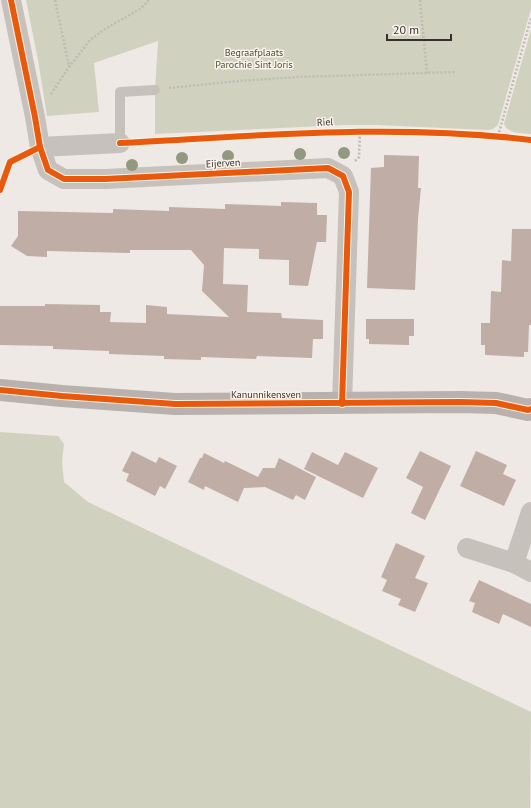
<svg xmlns="http://www.w3.org/2000/svg" width="531" height="808" viewBox="0 0 531 808" font-family="'PT Sans',sans-serif">
  <style>
    .green { fill: #d0d2bf }
    .building { fill: #c0ada6 }
    .lines { fill: none; stroke-linecap: round; stroke-linejoin: round }
    .path { stroke: #c0bab5; stroke-width: 2.5; stroke-dasharray: 2 2; stroke-linecap: butt }
    .lane { stroke: #c7c1bc; stroke-width: 10 }
    .street { stroke: #c7c1bc; stroke-width: 20 }
    .secondary { stroke: #b8b1ad; stroke-width: 22 }
    .cycleway-casing { stroke: #f9f3ec; stroke-width: 8 }
    .cycleway { stroke: #e8590c; stroke-width: 6 }
    .tree { fill: #939881 }
    .labels { text-anchor: middle; dominant-baseline: central; stroke-width: 3; stroke-linejoin: round; paint-order: stroke }
    .park-label { font-size: 10px; fill: #495530; stroke: #f9f3ec }
    .street-label { font-size: 10px; fill: #382e2b; stroke: #f9f3ec }
  </style>
  <rect width="100%" height="100%" fill="#eee9e4"/>
  <g class="green">
    <polygon points="26,0 531,0 531,9 498,125 493,129 487,130 377,125 344,125 155,134 155,90 158,41 94,63 99,112 47,116 38,60"/>
    <path d="M 531,29 L 531,134 C 521,133 508,134 504,124 Z"/>
    <polygon points="0,432 58,436 64,444 62,462 64,482 88,502 531,712 530,808 0,808"/>
  </g>
  <g class="building">
    <polygon points="384,155 419,156 418,188 421,188 418,219 415,290 367,288 371,168 384,167"/>
    <polygon points="281,202 317,203 317,215 327,215 326,242 317,242 308,286 289,285 289,260 259,259 259,249 224,248 223,284 248,285 247,312 281,313 282,318 323,320 323,339 313,339 312,358 257,356 256,359 201,357 201,360 164,359 164,356 109,354 109,351 53,349 53,346 0,345 0,306 45,306 45,304 100,305 100,312 111,312 110,322 146,323 146,305 167,307 167,314 229,317 202,291 204,265 191,250 130,250 130,253 47,251 47,257 27,256 11,246 18,236 18,211 113,213 113,209 169,211 169,207 225,209 225,204 281,206"/>
    <polygon points="512,229 531,229 531,325 529,325 528,352 524,352 524,357 485,355 485,345 481,345 481,323 490,323 491,291 501,292 502,260 511,261"/>
    <polygon points="366,319 414,319 414,336 409,336 409,345 369,344 369,339 366,339"/>
    <polygon points="132,451 156,463 159,457 177,466 165,489 160,486 155,496 126,481 129,474 122,471"/>
    <polygon points="420,451 451,466 425,520 411,513 423,487 406,478"/>
    <polygon points="476,451 507,465 503,474 516,480 504,506 460,486"/>
    <polygon points="312,452 338,465 345,452 378,468 363,498 304,469"/>
    <polygon points="204,453 224,463 225,461 258,477 263,468 275,468 279,458 316,477 305,500 296,495 293,500 265,487 244,488 238,502 205,486 204,490 188,482 200,458 202,458"/>
    <polygon points="396,543 425,556 415,578 428,583 415,612 398,605 401,599 382,591 387,580 381,577"/>
    <polygon points="479,580 531,604 531,627 503,614 499,624 472,612 475,603 469,601"/>
  </g>
  <g class="lines">
    <g class="path">
      <polyline points="55,0 69,66"/>
      <polyline points="420,0 427,73"/>
      <polyline points="169,88 238,81 298,77 456,72"/>
      <polyline points="51,94 69,67 90,40 105,29 140,9 149,0"/>
      <polyline points="498,136 531,18"/>
      <polyline points="355,161 359,157 360,131"/>
    </g>
    <polyline class="lane" points="120,143 120,92 155,90"/>
    <g class="street">
      <polyline points="11,0 35,117 40,147 48,170 64,179 105,179 328,168 343,176 349,192 342,404"/>
      <polyline points="40,147 120,143"/>
      <polyline points="467,548 514,563 531,572"/>
      <polyline points="514,563 531,512"/>
    </g>
    <polyline class="secondary" points="0,390 62,396 175,404 460,402 496,403 528,410 531,409"/>
    <g class="cycleway-casing">
      <g id="cycleway">
        <polyline points="11,0 35,117 40,147 48,170 64,179 105,179 328,168 343,176 349,192 342,404"/>
        <path d="M 120,143 C 257,136 394,123 531,140"/>
        <polyline points="0,190 10,162 40,147"/>
        <polyline points="0,390 62,396 175,404 460,402 496,403 528,410 531,409"/>
      </g>
    </g>
    <use href="#cycleway" class="cycleway"/>
  </g>
  <g class="tree">
    <circle cx="344" cy="153" r="6"/>
    <circle cx="300" cy="154" r="6"/>
    <circle cx="228" cy="156" r="6"/>
    <circle cx="182" cy="158" r="6"/>
    <circle cx="132" cy="165" r="6"/>
  </g>
  <g class="labels">
    <g class="park-label">
      <text x="254" y="52">Begraafplaats<tspan x="254" dy="12">Parochie Sint Joris</tspan></text>
    </g>
    <g class="street-label">
      <text transform="translate(325 122) rotate(-3)">Riel</text>
      <text transform="translate(223 163) rotate(-3)">Eijerven</text>
      <text x="266" y="394">Kanunnikensven</text>
    </g>
  </g>
  <path d="M387 34v6h64v-6" fill="none" stroke="#382e2b" stroke-width="2"/>
  <text x="393" y="34" font-size="12" fill="#382e2b" stroke="#f9f3ec" stroke-width="3" paint-order="stroke">20 m</text>
</svg>
